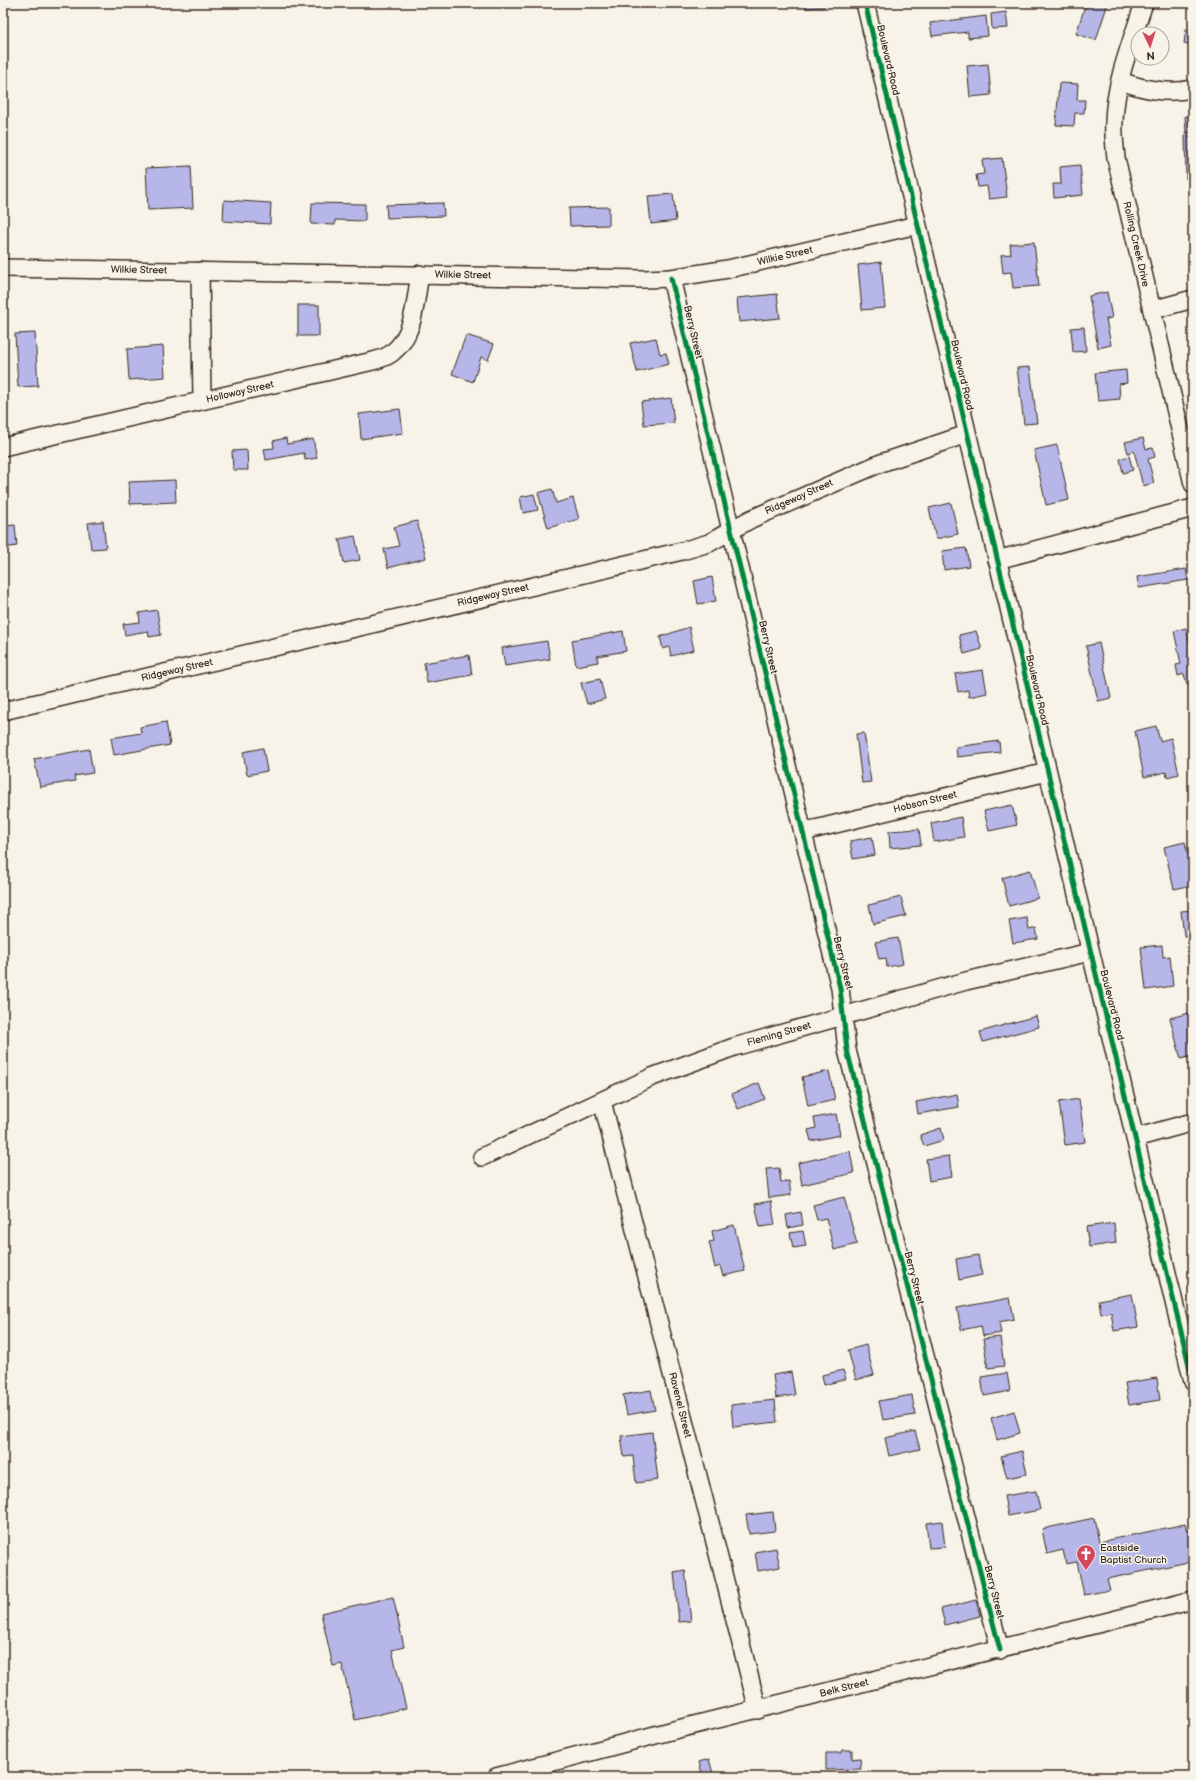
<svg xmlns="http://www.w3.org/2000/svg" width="1196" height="1780" viewBox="0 0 1196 1780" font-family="'Balsamiq Sans',sans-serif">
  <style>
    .building { fill: #b6b7e8; stroke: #3b2a1e }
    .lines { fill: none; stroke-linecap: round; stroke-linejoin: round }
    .minor-casing { stroke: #3b2a1e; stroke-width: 20 }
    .minor { stroke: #f7f3e8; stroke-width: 17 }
    .cycleway-casing { stroke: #f7f3e8; stroke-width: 8 }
    .cycleway { stroke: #00873e; stroke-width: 5 }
    .labels { text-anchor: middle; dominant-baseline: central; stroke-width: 3; stroke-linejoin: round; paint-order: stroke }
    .street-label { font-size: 10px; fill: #3b2a1e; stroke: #f7f3e8 }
    .poi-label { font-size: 10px; fill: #3b2a1e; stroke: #f7f3e8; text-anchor: start }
  </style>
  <rect width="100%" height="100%" fill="#f7f3e8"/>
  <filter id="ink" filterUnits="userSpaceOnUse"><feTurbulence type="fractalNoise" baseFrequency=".025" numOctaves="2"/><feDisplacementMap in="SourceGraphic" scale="8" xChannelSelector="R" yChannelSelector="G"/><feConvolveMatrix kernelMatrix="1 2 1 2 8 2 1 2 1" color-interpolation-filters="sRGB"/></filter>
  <g filter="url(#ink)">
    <g class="building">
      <polygon points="805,3 824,3 824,7 806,8"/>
      <polygon points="1086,3 1108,3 1096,40 1076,34"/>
      <polygon points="1006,12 1008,28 992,29 991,14"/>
      <polygon points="986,16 988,36 968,38 968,32 932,36 930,23"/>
      <polygon points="1186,29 1193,30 1193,45 1184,43"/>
      <polygon points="988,64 991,95 970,97 967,66"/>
      <polygon points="1059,83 1078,84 1077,100 1085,100 1084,113 1075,113 1074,126 1056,125"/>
      <polygon points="1185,116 1193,116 1193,133 1186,133"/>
      <polygon points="1185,136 1193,136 1193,178 1186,179"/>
      <polygon points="1002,158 1007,197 989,199 987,186 978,187 976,175 984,174 982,160"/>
      <polygon points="1080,165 1083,195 1054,198 1053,184 1061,184 1060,167"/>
      <polygon points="191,166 193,208 148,210 146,168"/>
      <polygon points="673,194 676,221 651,224 648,196"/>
      <polygon points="224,200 271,203 270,224 223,221"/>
      <polygon points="312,203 365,204 365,221 335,220 335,225 311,224"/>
      <polygon points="443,203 444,216 387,218 386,205"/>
      <polygon points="609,207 609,225 570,226 569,208"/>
      <polygon points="1034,242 1039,286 1013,288 1011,272 1003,273 1001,255 1011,254 1010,244"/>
      <polygon points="881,262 885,308 862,310 858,265"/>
      <polygon points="1107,292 1112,318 1106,319 1111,345 1098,348 1089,296"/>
      <polygon points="777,294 780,318 739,322 737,298"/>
      <rect x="298" y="305" width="21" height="31"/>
      <polygon points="1084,327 1086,351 1073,352 1071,328"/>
      <polygon points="35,333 38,386 18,387 15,334"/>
      <polygon points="466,335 494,344 488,360 481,357 473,382 452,374"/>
      <polygon points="656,338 660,354 666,353 669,364 637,372 630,343"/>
      <polygon points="163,346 165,377 129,380 127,349"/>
      <polygon points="1030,367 1037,423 1024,424 1017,368"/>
      <polygon points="1126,370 1127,383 1119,384 1120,399 1098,401 1095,373"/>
      <polygon points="671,398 674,423 644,425 641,402"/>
      <polygon points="400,409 403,433 361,439 359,414"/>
      <polygon points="286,438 287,444 313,439 317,458 305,460 304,453 266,460 264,449 274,448 273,441"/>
      <polygon points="1143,438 1146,449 1153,448 1155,457 1148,459 1154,483 1143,486 1134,451 1128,453 1125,442"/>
      <polygon points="1057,445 1069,500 1046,505 1034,450"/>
      <polygon points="247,450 248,470 233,470 232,451"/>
      <polygon points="1129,456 1133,470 1123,473 1120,459"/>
      <polygon points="175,480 176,502 130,504 129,482"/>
      <polygon points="552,489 556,503 573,498 579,519 548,528 538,493"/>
      <polygon points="534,494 538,510 523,513 520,497"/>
      <polygon points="951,503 958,534 936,539 929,508"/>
      <polygon points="103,521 106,548 91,549 88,523"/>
      <polygon points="417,521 426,558 388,568 384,549 399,546 394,527"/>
      <polygon points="15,525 17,546 3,548 3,526"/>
      <polygon points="355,536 360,560 344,563 339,539"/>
      <polygon points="966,548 969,566 944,570 942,551"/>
      <polygon points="1186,569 1188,580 1139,588 1137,577"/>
      <polygon points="712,577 716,601 698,604 694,581"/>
      <polygon points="157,610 161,635 149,637 148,631 125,635 123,624 140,622 139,613"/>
      <polygon points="689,627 694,650 671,656 669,647 663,649 660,637"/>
      <polygon points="1186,628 1189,641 1193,640 1193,650 1191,650 1193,659 1193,684 1187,685 1184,674 1178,676 1176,665 1181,664 1174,631"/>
      <polygon points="623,631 626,651 597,656 598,662 576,666 572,640"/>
      <polygon points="976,631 982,649 964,654 959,635"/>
      <polygon points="547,641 550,659 505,666 502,648"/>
      <polygon points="1099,643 1111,698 1098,701 1086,646"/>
      <polygon points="469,655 472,675 427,683 424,663"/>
      <polygon points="983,670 987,693 969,697 968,690 958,692 955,674"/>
      <polygon points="600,679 605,699 587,704 581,683"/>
      <polygon points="166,722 170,745 114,755 111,738 141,733 140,727"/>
      <polygon points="1156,726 1160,741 1171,738 1179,774 1167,777 1166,772 1144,777 1135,731"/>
      <polygon points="864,733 871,782 862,783 856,734"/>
      <polygon points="999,741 1000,752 957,757 956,747"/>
      <polygon points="263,748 267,771 247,775 243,752"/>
      <polygon points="89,749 93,773 74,776 75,781 40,787 34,759"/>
      <polygon points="1012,805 1017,825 989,831 984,811"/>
      <polygon points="961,817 964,837 934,842 931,823"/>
      <polygon points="919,829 921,845 890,848 889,831"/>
      <polygon points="872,837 875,855 853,859 850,841"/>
      <polygon points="1185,842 1188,855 1193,854 1193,870 1191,870 1193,885 1174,889 1164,847"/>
      <polygon points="1030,870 1038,898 1009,906 1002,878"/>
      <polygon points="901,897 906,916 873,924 869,905"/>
      <polygon points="1193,910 1193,935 1184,936 1181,911"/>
      <polygon points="1027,918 1029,930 1036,928 1038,939 1013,943 1009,921"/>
      <polygon points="898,938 903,964 887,967 886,958 879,959 875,942"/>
      <polygon points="1162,945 1163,957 1170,956 1173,986 1146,990 1141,947"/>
      <polygon points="1193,1012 1193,1056 1181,1059 1170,1018"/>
      <polygon points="1036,1016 1039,1027 983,1042 980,1032"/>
      <polygon points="829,1071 835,1100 808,1106 802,1077"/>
      <polygon points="759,1083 765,1099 738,1109 732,1094"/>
      <polygon points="957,1094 959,1107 918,1114 916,1102"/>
      <polygon points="1079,1099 1085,1142 1065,1145 1059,1102"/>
      <polygon points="836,1114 840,1135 811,1141 808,1130 816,1128 814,1118"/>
      <polygon points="941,1128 944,1140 924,1146 920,1135"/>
      <polygon points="850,1151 854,1173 802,1185 798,1163"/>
      <polygon points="949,1156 952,1177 929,1181 926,1159"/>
      <polygon points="779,1168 781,1182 789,1181 791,1195 769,1198 766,1169"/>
      <polygon points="844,1197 857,1244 834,1250 826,1218 817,1220 813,1205"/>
      <polygon points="771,1201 775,1225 760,1227 755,1204"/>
      <polygon points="801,1212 803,1225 788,1228 786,1215"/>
      <polygon points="1114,1223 1116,1243 1089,1247 1086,1227"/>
      <polygon points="734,1225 745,1271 723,1276 720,1266 715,1268 709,1242 714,1241 712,1231"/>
      <polygon points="803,1231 806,1246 793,1248 790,1233"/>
      <polygon points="978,1255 982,1275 959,1280 956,1259"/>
      <polygon points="1132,1294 1138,1327 1114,1331 1111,1312 1101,1314 1099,1300"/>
      <polygon points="1010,1298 1014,1319 999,1322 1001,1333 983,1336 981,1326 961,1330 957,1308"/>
      <polygon points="1000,1337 1004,1366 988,1368 983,1339"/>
      <polygon points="866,1345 874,1375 856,1380 848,1350"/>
      <polygon points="843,1370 846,1379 824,1385 822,1375"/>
      <polygon points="791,1372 795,1395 776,1398 773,1375"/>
      <polygon points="1007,1373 1010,1391 984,1396 981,1377"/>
      <polygon points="1157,1378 1160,1400 1129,1405 1125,1383"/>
      <polygon points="651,1390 655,1410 627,1415 623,1395"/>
      <polygon points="912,1395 915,1415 883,1420 879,1401"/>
      <polygon points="775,1400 777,1422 733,1427 731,1405"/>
      <polygon points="1014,1411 1020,1433 997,1440 991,1418"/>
      <polygon points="915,1431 920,1449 889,1456 885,1438"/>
      <polygon points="652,1432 658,1480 636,1483 633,1456 624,1457 621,1436"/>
      <polygon points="1022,1451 1027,1474 1007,1478 1001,1456"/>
      <polygon points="1036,1491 1040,1510 1008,1516 1004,1496"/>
      <polygon points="773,1512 775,1531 749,1534 746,1515"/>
      <polygon points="1094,1518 1099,1542 1185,1524 1187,1531 1193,1530 1193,1549 1191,1550 1193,1561 1107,1579 1110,1590 1084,1595 1077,1562 1066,1564 1063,1550 1047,1554 1042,1529"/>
      <polygon points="942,1521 945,1547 929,1548 926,1523"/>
      <polygon points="776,1548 780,1567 758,1571 755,1552"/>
      <polygon points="685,1570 691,1621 679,1622 674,1572"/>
      <polygon points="393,1597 404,1647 392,1650 406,1708 355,1720 342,1664 333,1666 321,1613"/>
      <polygon points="976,1600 980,1616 945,1625 941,1609"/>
      <polygon points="842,1750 852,1750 852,1759 860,1758 861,1769 826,1770 826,1753 842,1753"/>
      <polygon points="709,1759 714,1777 703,1777 699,1762"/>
    </g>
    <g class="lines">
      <g class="minor-casing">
        <g id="minor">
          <polyline points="865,3 1193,1382"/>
          <path d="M 1144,3 C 1132,41 1115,81 1114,122 C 1113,134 1115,146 1116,158 L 1193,484"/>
          <path d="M 1120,81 C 1146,90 1166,94 1193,89"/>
          <polyline points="3,268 644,279 671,278 728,269 917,225"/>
          <polyline points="200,271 202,400"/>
          <polyline points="671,278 840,988 847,1050 1000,1650"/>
          <polyline points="1152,310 1193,299"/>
          <path d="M 3,447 L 373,361 C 380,359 388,357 393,352 C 415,334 415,301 420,274"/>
          <polyline points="997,560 1193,508"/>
          <polyline points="3,711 682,551 709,543 751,519 881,463 967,434"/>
          <polyline points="803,832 1047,772"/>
          <polyline points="602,1101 758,1710"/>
          <polyline points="1135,1138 1193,1122"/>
          <polyline points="482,1157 652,1077 734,1047 966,981 1090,952"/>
          <polyline points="496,1777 674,1730 1193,1600"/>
        </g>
      </g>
      <use href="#minor" class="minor"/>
      <g class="cycleway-casing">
        <g id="cycleway">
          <polyline points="865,3 1193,1382"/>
          <polyline points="671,278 840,988 847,1050 1000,1650"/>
        </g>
      </g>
      <use href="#cycleway" class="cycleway"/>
    </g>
  </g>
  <defs>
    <g id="church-pin" transform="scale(1)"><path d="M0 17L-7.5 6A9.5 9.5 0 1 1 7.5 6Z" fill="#d1495b" stroke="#f7f3e8"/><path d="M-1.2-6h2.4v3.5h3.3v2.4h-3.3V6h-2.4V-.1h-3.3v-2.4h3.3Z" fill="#fff"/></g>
  </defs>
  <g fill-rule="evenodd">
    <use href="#church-pin" x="1086" y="1554"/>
  </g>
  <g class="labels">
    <g class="street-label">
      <text transform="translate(888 60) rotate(77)">Boulevard Road</text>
      <text transform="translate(1136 244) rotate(77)">Rolling Creek Drive</text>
      <text transform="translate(785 256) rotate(-13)">Wilkie Street</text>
      <text transform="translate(139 270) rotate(1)">Wilkie Street</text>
      <text transform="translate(463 275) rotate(1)">Wilkie Street</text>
      <text transform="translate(693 332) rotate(77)">Berry Street</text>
      <text transform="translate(962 375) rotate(77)">Boulevard Road</text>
      <text transform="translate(240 392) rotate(-13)">Holloway Street</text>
      <text transform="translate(799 497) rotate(-24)">Ridgeway Street</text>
      <text transform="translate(493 595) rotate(-13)">Ridgeway Street</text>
      <text transform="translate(768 647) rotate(77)">Berry Street</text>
      <text transform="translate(177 670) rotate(-13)">Ridgeway Street</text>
      <text transform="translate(1037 690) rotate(77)">Boulevard Road</text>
      <text transform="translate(925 802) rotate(-14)">Hobson Street</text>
      <text transform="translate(843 963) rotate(76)">Berry Street</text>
      <text transform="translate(1112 1005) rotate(76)">Boulevard Road</text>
      <text transform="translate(779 1034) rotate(-16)">Fleming Street</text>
      <text transform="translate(914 1278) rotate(76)">Berry Street</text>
      <text transform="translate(680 1405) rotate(76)">Ravenel Street</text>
      <text transform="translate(994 1592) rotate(76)">Berry Street</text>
      <text transform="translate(844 1688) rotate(-14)">Belk Street</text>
    </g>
    <g class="poi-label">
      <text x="1100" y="1548">Eastside<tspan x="1100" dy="12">Baptist Church</tspan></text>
    </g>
  </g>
  <rect width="1196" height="1780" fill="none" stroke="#f7f3e8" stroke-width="16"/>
  <rect x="8" y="8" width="1180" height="1764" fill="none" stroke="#3b2a1e" stroke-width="1.5" filter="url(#ink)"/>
  <g transform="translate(1150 46) rotate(176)"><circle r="19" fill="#f7f3e8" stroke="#aca397"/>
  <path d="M0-3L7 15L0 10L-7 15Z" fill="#d1495b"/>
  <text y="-6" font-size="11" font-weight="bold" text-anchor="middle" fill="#3b2a1e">N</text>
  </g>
</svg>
